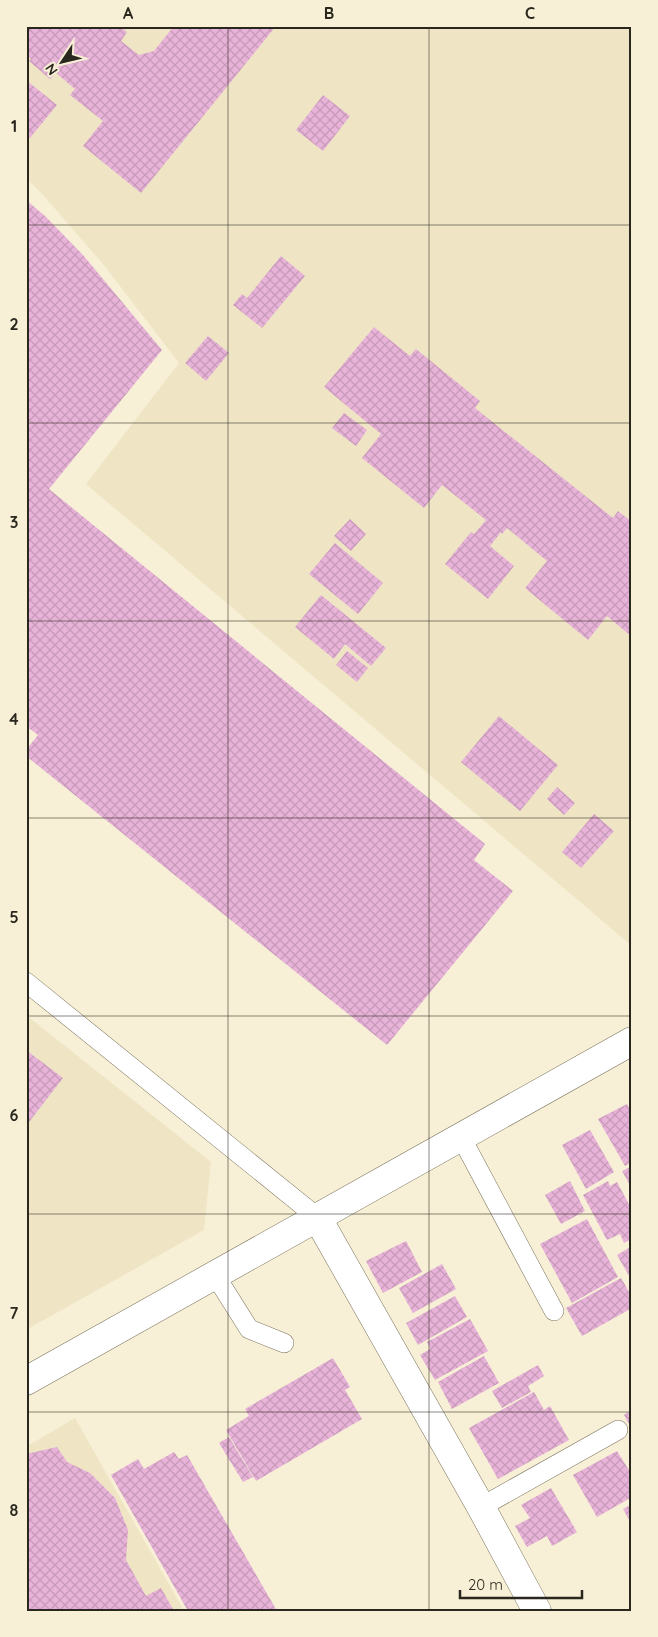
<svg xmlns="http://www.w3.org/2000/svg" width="658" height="1637" viewBox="0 0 658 1637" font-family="Quicksand,sans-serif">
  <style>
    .built { fill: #efe5c5 }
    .building { fill: url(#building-cross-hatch) }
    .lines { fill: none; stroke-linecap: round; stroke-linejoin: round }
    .service-casing { stroke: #79725c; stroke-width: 20 }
    .minor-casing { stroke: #79725c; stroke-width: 29 }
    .tertiary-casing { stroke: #79725c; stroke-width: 29 }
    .service { stroke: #fff; stroke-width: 19 }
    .minor { stroke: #fff; stroke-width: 28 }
    .tertiary { stroke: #fff; stroke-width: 28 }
    .grid { fill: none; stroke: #2a271e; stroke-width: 1; stroke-opacity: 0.55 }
    .neatline { fill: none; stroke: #2a271e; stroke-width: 2 }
    .grid-label { font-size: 16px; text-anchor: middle; font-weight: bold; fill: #2a271e }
  </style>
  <defs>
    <pattern id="building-cross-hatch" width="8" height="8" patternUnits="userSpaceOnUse" patternTransform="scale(1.25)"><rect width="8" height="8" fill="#e8b3d8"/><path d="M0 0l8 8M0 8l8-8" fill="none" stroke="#c79ab9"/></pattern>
  </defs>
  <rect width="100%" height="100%" fill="#f7f0d6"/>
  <g class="built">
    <polygon points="26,26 632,26 632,946 86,484 179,363 103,264 44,196 26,178"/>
    <polygon points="26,1015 211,1162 204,1230 26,1330"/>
    <polygon points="75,1418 184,1611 26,1611 26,1447"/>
  </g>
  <g class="building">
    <polygon points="26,26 120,26 127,32 121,41 139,55 154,51 174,26 276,26 141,193 83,146 103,121 70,95 75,89 56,73 50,79 29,61 31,59 26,55"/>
    <polygon points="26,80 57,105 30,138 26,135"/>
    <polygon points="323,95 350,116 323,151 296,130"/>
    <polygon points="26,200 45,216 83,255 162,350 49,489 485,844 474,860 513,891 387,1045 26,756 26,750 38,735 26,726"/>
    <polygon points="281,256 305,276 262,328 233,305 242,294 247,298"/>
    <polygon points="374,327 410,356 416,349 480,401 475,408 613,518 618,511 632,522 632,637 607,616 588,640 525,588 547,561 507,528 502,534 501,532 490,546 514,566 488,599 445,564 471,532 474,534 486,520 442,485 424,508 362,458 381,434 324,387"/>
    <polygon points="208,336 229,353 206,381 185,363"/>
    <polygon points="344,413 367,430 356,446 332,428"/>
    <polygon points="350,519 366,534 351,551 334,536"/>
    <polygon points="335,543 383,583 358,614 309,574"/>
    <polygon points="321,595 386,648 371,666 345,644 334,659 295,627"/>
    <polygon points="347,651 368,668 357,682 336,665"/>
    <polygon points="499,716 558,765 520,811 461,762"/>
    <polygon points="557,787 575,803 564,815 547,799"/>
    <polygon points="594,814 614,831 581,868 562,852"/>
    <polygon points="26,1050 63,1078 26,1126"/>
    <polygon points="627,1104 632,1113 632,1162 625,1166 598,1119"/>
    <polygon points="590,1130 614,1172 586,1189 562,1145"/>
    <polygon points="632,1166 632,1189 622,1171"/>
    <polygon points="570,1181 585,1211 561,1224 545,1195"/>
    <polygon points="608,1181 610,1186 617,1182 632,1210 632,1239 624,1243 620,1234 607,1240 583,1195"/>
    <polygon points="587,1219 618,1277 572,1303 540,1244"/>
    <polygon points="406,1241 422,1272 383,1293 366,1261"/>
    <polygon points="632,1246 632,1281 617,1255"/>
    <polygon points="442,1264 456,1289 413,1313 399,1288"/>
    <polygon points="621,1278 632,1297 632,1308 582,1336 566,1308"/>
    <polygon points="455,1296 467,1317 418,1345 406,1323"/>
    <polygon points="470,1319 488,1351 435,1380 420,1355 430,1349 427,1342"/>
    <polygon points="484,1356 499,1383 452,1409 438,1382"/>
    <polygon points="333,1358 350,1387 345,1390 362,1419 256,1481 226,1430 249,1416 245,1409"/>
    <polygon points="538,1365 544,1376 528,1386 531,1392 502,1408 492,1391"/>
    <polygon points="534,1392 544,1410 550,1406 569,1440 498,1479 469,1428"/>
    <polygon points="632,1410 632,1430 624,1415"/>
    <polygon points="229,1437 253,1477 243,1482 219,1443"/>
    <polygon points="57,1447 67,1462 90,1473 115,1498 128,1530 126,1560 146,1596 161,1588 174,1611 26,1611 26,1454"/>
    <polygon points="617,1451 632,1475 632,1497 597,1517 573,1475"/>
    <polygon points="174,1452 179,1459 187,1455 277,1611 188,1611 111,1475 138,1459 144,1469"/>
    <polygon points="551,1488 577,1532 552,1546 547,1536 527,1547 515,1526 530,1518 521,1505"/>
    <polygon points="632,1504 632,1525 623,1509"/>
  </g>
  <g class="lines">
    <g class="service-casing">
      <g id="service">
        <polyline points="26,982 317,1217"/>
        <polyline points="461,1137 554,1311"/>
        <polyline points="215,1275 249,1329 284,1343"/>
        <polyline points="481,1507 618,1430"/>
      </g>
    </g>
    <g class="minor-casing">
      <polyline id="minor" points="317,1217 481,1507 537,1611"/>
    </g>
    <g class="tertiary-casing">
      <polyline id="tertiary" points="26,1381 632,1041"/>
    </g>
    <use href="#service" class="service"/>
    <use href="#minor" class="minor"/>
    <use href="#tertiary" class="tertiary"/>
  </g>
  <path class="grid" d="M 228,26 L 228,1611M 429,26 L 429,1611M 26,225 L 632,225M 26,423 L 632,423M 26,621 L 632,621M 26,818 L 632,818M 26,1016 L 632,1016M 26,1214 L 632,1214M 26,1412 L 632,1412"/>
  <rect width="658" height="1637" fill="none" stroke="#f7f0d6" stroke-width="55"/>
  <g transform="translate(62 62) rotate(235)" stroke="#f7f0d6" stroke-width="4" paint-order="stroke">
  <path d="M0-4L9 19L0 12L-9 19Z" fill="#2a271e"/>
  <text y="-8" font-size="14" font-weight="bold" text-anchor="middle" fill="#2a271e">N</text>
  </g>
  <path d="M460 1590v8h122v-8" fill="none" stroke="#2a271e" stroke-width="2.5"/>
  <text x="468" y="1590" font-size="15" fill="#2a271e" stroke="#f7f0d6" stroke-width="4" paint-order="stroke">20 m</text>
  <rect x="28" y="28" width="602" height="1582" class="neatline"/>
  <g class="grid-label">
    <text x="128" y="19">A</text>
    <text x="329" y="19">B</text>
    <text x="530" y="19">C</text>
    <text x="14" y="132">1</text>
    <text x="14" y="330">2</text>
    <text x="14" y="528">3</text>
    <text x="14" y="725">4</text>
    <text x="14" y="923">5</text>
    <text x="14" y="1121">6</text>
    <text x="14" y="1319">7</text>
    <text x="14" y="1516">8</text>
  </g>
</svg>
